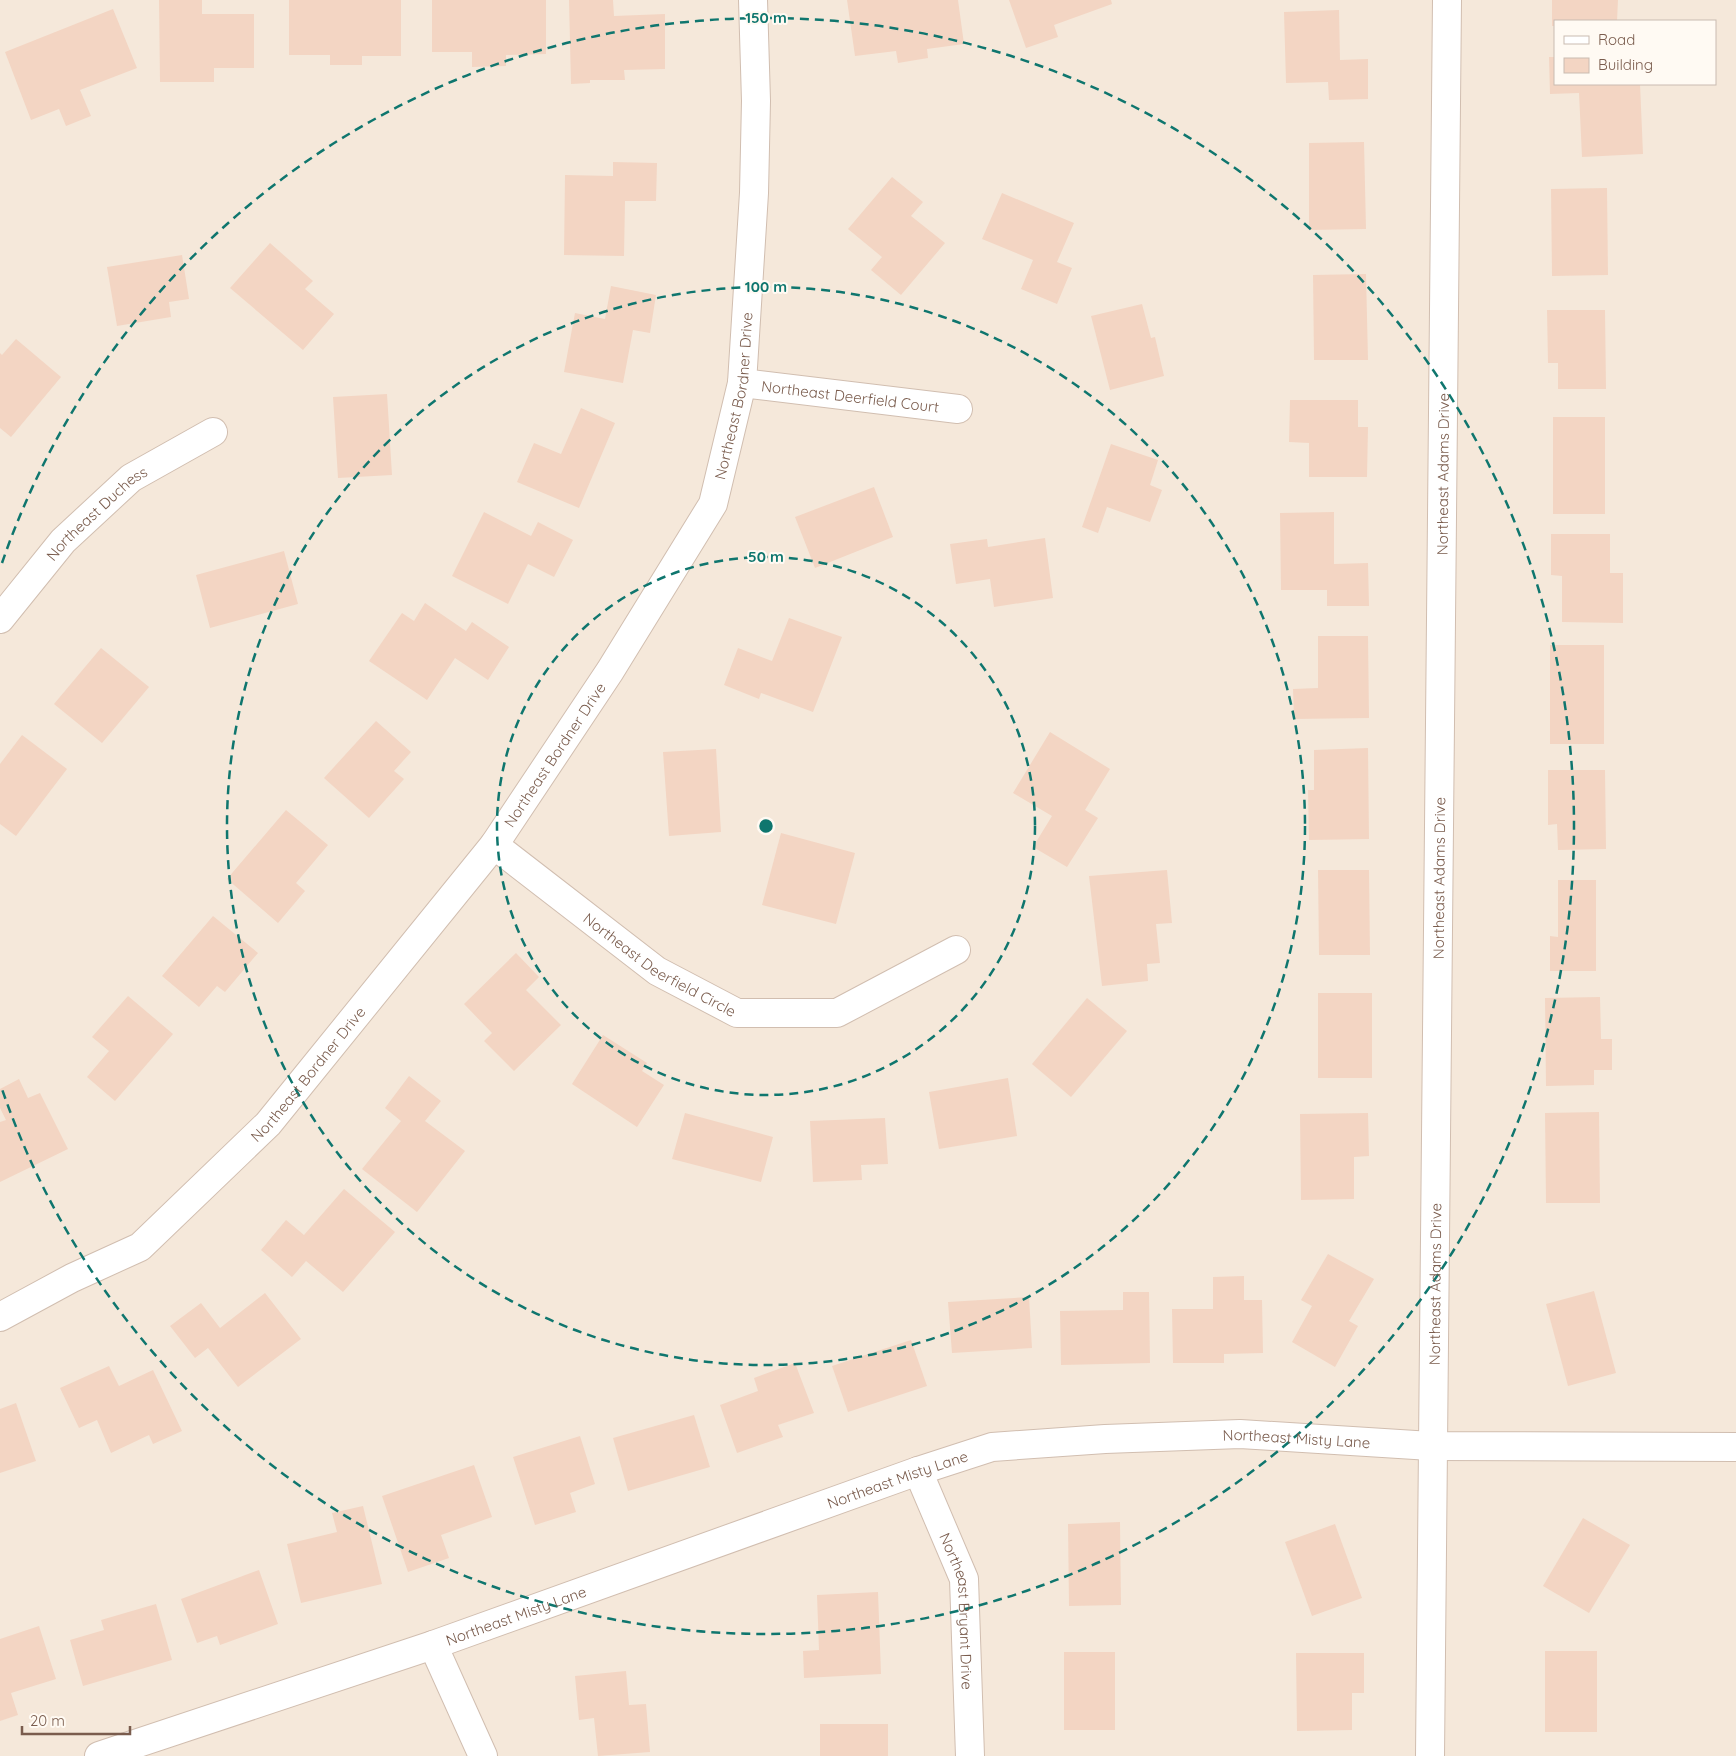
<svg xmlns="http://www.w3.org/2000/svg" width="1736" height="1756" viewBox="0 0 1736 1756" font-family="Quicksand,sans-serif">
  <style>
    .residential { fill: #f5e8da; fill-rule: evenodd }
    .building { fill: #f3d5c3 }
    .lines { fill: none; stroke-linecap: round; stroke-linejoin: round }
    .minor-casing { stroke: #d1beb0; stroke-width: 30 }
    .minor { stroke: #fff; stroke-width: 28 }
    .ring { fill: none; stroke: #0f766e; stroke-width: 2.5; stroke-dasharray: 9 6 }
    .labels { text-anchor: middle; dominant-baseline: central; stroke-width: 4; stroke-linejoin: round; paint-order: stroke }
    .street-label { font-size: 15px; fill: #7a5c4d; stroke: #fffaf3 }
    .centre { fill: #0f766e; stroke: #fffaf3; stroke-width: 2.5 }
    .ring-label { font-size: 15px; text-anchor: middle; font-weight: bold; fill: #0f766e; stroke: #fffaf3; stroke-width: 4; stroke-linejoin: round; paint-order: stroke }
  </style>
  <rect width="100%" height="100%" fill="#fdf6ec"/>
  <path class="residential" d="M 0,0 L 1736,0 L 1736,1756 L 0,1756 ZM 1555,21 L 1715,21 L 1715,84 L 1555,84 Z"/>
  <g class="building">
    <polygon points="159,0 202,0 202,14 254,14 254,68 214,68 214,82 160,82"/>
    <polygon points="289,0 401,0 401,56 362,56 362,65 330,65 330,55 289,55"/>
    <polygon points="432,0 546,0 546,54 506,55 506,66 472,67 472,52 432,52"/>
    <polygon points="569,0 613,0 614,16 665,14 665,69 624,70 625,80 590,80 590,83 571,84"/>
    <polygon points="847,0 958,0 964,44 927,49 928,58 898,63 896,51 855,56"/>
    <polygon points="1009,0 1111,0 1112,4 1054,25 1058,37 1026,48"/>
    <polygon points="1552,0 1618,0 1617,21 1555,21 1555,26 1552,26"/>
    <polygon points="113,9 137,68 80,90 91,116 66,126 59,109 31,120 5,52"/>
    <polygon points="1339,10 1340,60 1368,59 1368,99 1329,100 1328,82 1286,83 1284,12"/>
    <polygon points="1549,57 1555,57 1555,84 1640,84 1643,154 1582,157 1579,93 1550,94"/>
    <polygon points="1364,142 1366,229 1309,230 1309,143"/>
    <polygon points="613,162 657,163 656,201 625,201 624,256 564,255 565,175 613,176"/>
    <polygon points="892,177 923,202 911,216 945,243 901,295 871,270 882,257 848,229"/>
    <polygon points="1607,188 1608,275 1552,276 1551,189"/>
    <polygon points="1002,193 1074,223 1057,262 1072,268 1057,304 1021,289 1033,260 982,239"/>
    <polygon points="270,243 313,281 305,289 334,314 303,350 230,288"/>
    <polygon points="182,255 189,299 169,302 171,317 117,326 107,267"/>
    <polygon points="1366,274 1368,360 1314,360 1313,275"/>
    <polygon points="611,286 656,295 650,333 633,330 623,383 564,372 575,313 605,319"/>
    <polygon points="1142,304 1151,338 1155,337 1164,376 1110,390 1091,316"/>
    <polygon points="1547,310 1605,310 1606,389 1558,389 1558,363 1548,363"/>
    <polygon points="16,339 61,377 11,437 0,428 0,353 2,355"/>
    <polygon points="387,394 392,475 338,478 333,397"/>
    <polygon points="1290,400 1358,400 1358,427 1368,427 1367,477 1309,477 1309,443 1289,442"/>
    <polygon points="581,408 615,423 579,508 517,482 534,443 561,454"/>
    <rect x="1553" y="417" width="52" height="97"/>
    <polygon points="1111,444 1158,460 1150,485 1162,490 1150,522 1107,507 1098,533 1082,527"/>
    <polygon points="874,487 893,537 815,568 795,517"/>
    <polygon points="484,512 531,536 538,522 573,540 554,577 528,564 508,604 452,576"/>
    <polygon points="1334,512 1334,564 1368,563 1369,606 1327,606 1327,590 1281,590 1280,513"/>
    <polygon points="1551,534 1610,534 1610,573 1623,573 1623,623 1562,622 1562,576 1551,575"/>
    <polygon points="1045,538 1053,598 994,607 990,579 956,584 950,544 987,539 988,547"/>
    <polygon points="284,551 298,604 210,628 196,575"/>
    <polygon points="425,603 466,631 472,622 509,647 488,680 455,658 427,700 369,661 402,613 414,621"/>
    <polygon points="789,618 842,637 813,712 761,693 759,699 724,685 738,648 772,661"/>
    <polygon points="1318,636 1368,636 1369,718 1294,719 1293,689 1318,688"/>
    <rect x="1550" y="645" width="54" height="99"/>
    <polygon points="101,648 149,687 102,743 54,704"/>
    <polygon points="376,721 411,752 394,771 404,779 369,818 324,778"/>
    <polygon points="1050,732 1110,769 1085,810 1098,818 1067,867 1033,847 1052,816 1013,793"/>
    <polygon points="22,735 67,769 16,836 0,824 0,764"/>
    <polygon points="1368,748 1369,839 1309,840 1308,790 1314,790 1314,750"/>
    <polygon points="716,749 721,832 669,836 663,752"/>
    <polygon points="1548,770 1605,770 1606,849 1558,850 1557,824 1548,825"/>
    <polygon points="286,810 328,845 296,883 305,891 278,923 227,879"/>
    <polygon points="781,833 855,853 836,924 762,905"/>
    <polygon points="1167,870 1172,923 1156,924 1160,963 1147,964 1148,981 1102,986 1089,876"/>
    <polygon points="1318,870 1369,870 1370,955 1319,955"/>
    <polygon points="1558,880 1596,880 1596,971 1550,971 1550,936 1558,937"/>
    <polygon points="213,916 258,953 225,992 217,986 199,1007 162,976"/>
    <polygon points="516,953 539,977 526,990 561,1025 514,1071 484,1041 492,1033 464,1004"/>
    <rect x="1318" y="993" width="54" height="85"/>
    <polygon points="128,996 173,1034 115,1101 87,1077 109,1051 92,1037"/>
    <polygon points="1600,997 1601,1039 1612,1039 1612,1070 1594,1070 1594,1085 1546,1086 1545,998"/>
    <polygon points="1087,998 1127,1031 1071,1097 1032,1064"/>
    <polygon points="603,1035 647,1063 642,1071 664,1085 637,1127 572,1084"/>
    <polygon points="409,1076 441,1101 425,1121 465,1151 417,1212 362,1169 401,1121 385,1108"/>
    <polygon points="1008,1078 1017,1136 939,1149 929,1092"/>
    <polygon points="19,1079 28,1098 40,1093 68,1149 0,1182 0,1122 6,1120 0,1108 0,1089"/>
    <polygon points="1599,1112 1600,1203 1546,1203 1545,1113"/>
    <polygon points="685,1113 773,1137 761,1182 672,1159"/>
    <polygon points="1368,1113 1369,1156 1354,1157 1354,1199 1301,1200 1300,1114"/>
    <polygon points="885,1118 888,1164 861,1165 862,1180 813,1182 810,1121"/>
    <polygon points="344,1189 395,1232 343,1292 306,1261 292,1277 261,1250 286,1220 304,1235"/>
    <polygon points="1328,1254 1374,1279 1349,1321 1358,1326 1335,1367 1292,1342 1312,1306 1301,1300"/>
    <polygon points="1244,1276 1244,1300 1262,1300 1263,1353 1224,1354 1224,1363 1173,1363 1172,1309 1213,1309 1213,1277"/>
    <polygon points="1594,1291 1616,1373 1568,1386 1546,1304"/>
    <polygon points="1123,1292 1149,1292 1150,1363 1061,1365 1060,1311 1123,1310"/>
    <polygon points="265,1293 301,1339 238,1387 208,1348 195,1358 170,1326 201,1303 220,1328"/>
    <polygon points="1029,1297 1032,1348 952,1353 948,1302"/>
    <polygon points="911,1340 927,1386 848,1412 832,1366"/>
    <polygon points="795,1363 814,1413 778,1425 783,1437 737,1453 720,1405 758,1391 754,1378"/>
    <polygon points="109,1366 119,1386 153,1370 182,1431 153,1444 149,1435 111,1453 97,1420 79,1428 60,1388"/>
    <polygon points="16,1403 36,1461 0,1473 0,1409"/>
    <polygon points="694,1415 710,1467 628,1491 613,1438"/>
    <polygon points="580,1436 595,1484 570,1493 576,1512 535,1525 513,1457"/>
    <polygon points="474,1465 492,1517 441,1535 449,1558 408,1572 382,1496"/>
    <polygon points="363,1506 382,1584 301,1603 287,1544 337,1532 332,1513"/>
    <polygon points="1583,1518 1630,1545 1589,1613 1543,1586"/>
    <polygon points="1120,1522 1121,1605 1069,1606 1068,1524"/>
    <polygon points="1335,1524 1362,1598 1312,1616 1285,1542"/>
    <polygon points="259,1570 278,1624 220,1645 217,1636 197,1643 181,1599"/>
    <polygon points="878,1592 881,1674 804,1678 803,1651 819,1650 817,1595"/>
    <polygon points="156,1604 172,1660 83,1686 70,1640 104,1630 101,1620"/>
    <polygon points="39,1626 56,1679 11,1693 18,1715 0,1721 0,1639"/>
    <rect x="1545" y="1651" width="52" height="81"/>
    <rect x="1064" y="1652" width="51" height="78"/>
    <polygon points="1296,1653 1364,1653 1364,1693 1352,1693 1352,1730 1297,1731"/>
    <polygon points="626,1671 629,1705 646,1704 650,1752 598,1756 594,1718 579,1720 575,1676"/>
    <rect x="820" y="1724" width="68" height="32"/>
  </g>
  <g class="lines">
    <g class="minor-casing">
      <g id="minor">
        <path id="s1" d="M 742,383 L 958,409"/>
        <path id="s2" d="M 0,619 L 63,541 L 131,478 L 213,432"/>
        <path id="s3" d="M 494,845 L 657,971 L 737,1013 L 837,1013 L 956,950"/>
        <path id="s4" d="M 0,1317 L 72,1278 L 140,1247 L 268,1124 L 494,845 L 610,671 L 713,504 L 742,383 L 754,193 L 756,101 L 753,0"/>
        <path id="s5" d="M 918,1471 L 964,1579 L 970,1756"/>
        <polyline points="433,1645 483,1756"/>
        <path id="s6" d="M 99,1756 L 433,1645 L 918,1471 L 992,1447 L 1105,1439 L 1240,1434 L 1431,1446 L 1736,1447"/>
        <path id="s7" d="M 1430,1756 L 1447,0"/>
      </g>
    </g>
    <use href="#minor" class="minor"/>
  </g>
  <g class="ring">
    <circle cx="766" cy="826" r="269"/>
    <circle cx="766" cy="826" r="539"/>
    <path d="M2 563A808 808 0 1 1 2 1089"/>
  </g>
  <g class="labels">
    <g class="street-label">
      <text stroke="none"><textPath href="#s4" startOffset="1209">Northeast Bordner Drive</textPath></text>
      <text stroke="none"><textPath href="#s1" startOffset="109">Northeast Deerfield Court</textPath></text>
      <text stroke="none"><textPath href="#s7" startOffset="1282">Northeast Adams Drive</textPath></text>
      <text stroke="none"><textPath href="#s2" startOffset="144">Northeast Duchess</textPath></text>
      <text stroke="none"><textPath href="#s4" startOffset="802">Northeast Bordner Drive</textPath></text>
      <text stroke="none"><textPath href="#s7" startOffset="878">Northeast Adams Drive</textPath></text>
      <text stroke="none"><textPath href="#s3" startOffset="205">Northeast Deerfield Circle</textPath></text>
      <text stroke="none"><textPath href="#s4" startOffset="398">Northeast Bordner Drive</textPath></text>
      <text stroke="none"><textPath href="#s7" startOffset="472">Northeast Adams Drive</textPath></text>
      <text stroke="none"><textPath href="#s6" startOffset="1250">Northeast Misty Lane</textPath></text>
      <text stroke="none"><textPath href="#s6" startOffset="845">Northeast Misty Lane</textPath></text>
      <text stroke="none"><textPath href="#s5" startOffset="148">Northeast Bryant Drive</textPath></text>
      <text stroke="none"><textPath href="#s6" startOffset="440">Northeast Misty Lane</textPath></text>
    </g>
  </g>
  <circle cx="766" cy="826" r="8" class="centre"/>
  <g class="ring-label">
    <text x="766" y="23">150 m</text>
    <text x="766" y="292">100 m</text>
    <text x="766" y="562">50 m</text>
  </g>
  <rect x="1554" y="20" width="162" height="65" fill="#fffaf3" stroke="#cabbb1"/>
  <rect x="1564" y="36" width="25" height="8" fill="#ffffff" stroke="#cabbb1"/>
  <text x="1598" y="45" font-size="15" fill="#7a5c4d">Road</text>
  <rect x="1564" y="58" width="25" height="15" fill="#f3d5c3" stroke="#cabbb1"/>
  <text x="1598" y="70" font-size="15" fill="#7a5c4d">Building</text>
  <path d="M22 1726v8h108v-8" fill="none" stroke="#7a5c4d" stroke-width="2.5"/>
  <text x="30" y="1726" font-size="15" fill="#7a5c4d" stroke="#fffaf3" stroke-width="4" paint-order="stroke">20 m</text>
</svg>
